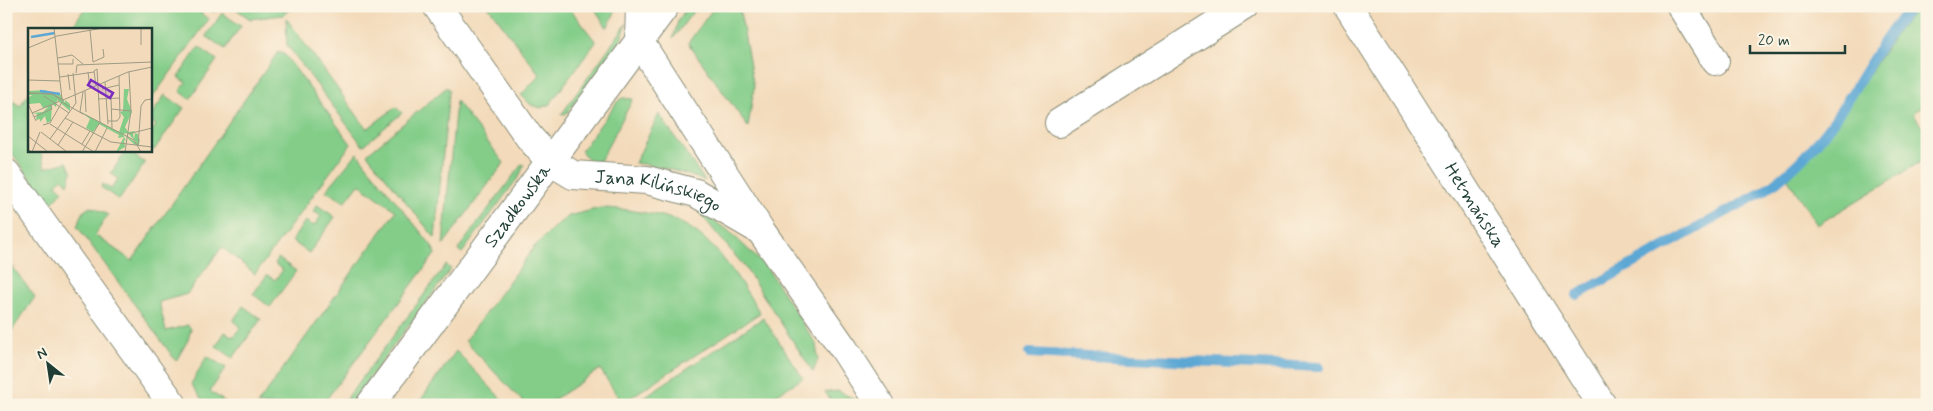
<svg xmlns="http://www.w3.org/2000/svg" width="1933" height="411" viewBox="0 0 1933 411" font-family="Mynerve,sans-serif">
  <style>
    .green { fill: #83cd89; stroke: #51855e }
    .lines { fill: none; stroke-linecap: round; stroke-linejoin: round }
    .stream { stroke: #5ca7d4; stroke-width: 10 }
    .street-casing { stroke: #898c77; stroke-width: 30 }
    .secondary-casing { stroke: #898c77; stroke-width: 30 }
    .street { stroke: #fff; stroke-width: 28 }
    .secondary { stroke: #fff; stroke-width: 28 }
    .labels { text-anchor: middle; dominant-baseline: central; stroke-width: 4.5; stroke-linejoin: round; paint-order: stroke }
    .street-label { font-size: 19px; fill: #1f3d34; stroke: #fcf5e5 }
    .inset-river { fill: none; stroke: #5ca7d4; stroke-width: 2.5 }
    .inset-road { fill: none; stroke: #9e9b84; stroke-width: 1 }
    .view { fill: #7b2cbf; fill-opacity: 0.15; stroke: #7b2cbf; stroke-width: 2.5 }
    .inset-edge { fill: none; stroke: #1f3d34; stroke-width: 2.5 }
  </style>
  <rect width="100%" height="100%" fill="#fcf5e5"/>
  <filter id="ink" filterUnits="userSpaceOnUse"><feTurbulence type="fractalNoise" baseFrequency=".02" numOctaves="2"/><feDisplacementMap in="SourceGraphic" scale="10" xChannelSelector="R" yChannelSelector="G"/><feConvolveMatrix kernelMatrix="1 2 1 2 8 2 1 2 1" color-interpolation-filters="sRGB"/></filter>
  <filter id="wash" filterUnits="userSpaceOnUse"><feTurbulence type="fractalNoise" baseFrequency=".0096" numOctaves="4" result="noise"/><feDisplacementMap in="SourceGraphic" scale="20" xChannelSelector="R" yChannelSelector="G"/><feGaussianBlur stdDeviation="1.12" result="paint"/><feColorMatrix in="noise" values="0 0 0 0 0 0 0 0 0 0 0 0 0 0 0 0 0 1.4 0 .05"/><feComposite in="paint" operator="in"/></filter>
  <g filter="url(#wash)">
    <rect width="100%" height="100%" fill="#f3daba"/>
    <g class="green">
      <polygon points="86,6 217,6 218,8 214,12 206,7 201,14 209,19 150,101 150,29 71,29"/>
      <polygon points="232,6 280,6 283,11 289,6 294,6 283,15 250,19"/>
      <polygon points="488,6 568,6 596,42 550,104 541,108 531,105 521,95 540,75"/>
      <polygon points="593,6 618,6 607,28"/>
      <polygon points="688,6 697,6 673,39 678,21"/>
      <polygon points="715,6 739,6 754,88 748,127 688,43"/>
      <polygon points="1927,6 1927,104 1913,113 1927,135 1927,158 1817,225 1788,179 1833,128 1897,32 1917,7"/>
      <polygon points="222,13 241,26 225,49 206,36"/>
      <polygon points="286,18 367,129 396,107 402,113 363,146 287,45"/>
      <polygon points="627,23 621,40 567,113 561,115"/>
      <polygon points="199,47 217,60 190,99 180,91 186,82 178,77"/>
      <polygon points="278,52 285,55 351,144 255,274 222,247 187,294 159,302 166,331 188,325 191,329 188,340 176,361 77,226 84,211 90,207 97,209 108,215 95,235 132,261"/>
      <polygon points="447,87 449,90 435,238 367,154"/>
      <polygon points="29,93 29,150 40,150 45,168 67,162 72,172 68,184 62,178 56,184 63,191 50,205 6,145 6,97 20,106"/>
      <polygon points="165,95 184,108 154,150 150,148 150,134 156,125 150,121 150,117"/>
      <polygon points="622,98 633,99 600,161 590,161 581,151 617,102"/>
      <polygon points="456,101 504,163 443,245"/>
      <path d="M 659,114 L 705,181 C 682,172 659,166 635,163 Z"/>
      <polygon points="127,150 145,163 119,200 101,187 103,184 111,189 118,179 111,173"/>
      <polygon points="357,153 432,246 435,254 322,405 257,405 396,211 359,184 345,202 326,191"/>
      <polygon points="522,164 524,165 520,175 462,253 458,250 459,248"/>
      <polygon points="317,205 335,217 309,253 292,241 305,221 314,226 321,216 313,211"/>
      <path d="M 600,208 C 616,208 630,210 646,213 C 657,215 669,217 679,222 C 715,238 740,281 760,313 L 622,403 L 600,369 L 546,405 L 526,405 L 465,341 L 535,246 L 555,226 L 569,216 Z"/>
      <polygon points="697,210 729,231 767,268 816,344 818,359 813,372 744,266"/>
      <polygon points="6,258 35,297 6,339"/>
      <polygon points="278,258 296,271 270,307 253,294 267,275 275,280 283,270 275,264"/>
      <polygon points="446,265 451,269 349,405 342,405"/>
      <polygon points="243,306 261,319 233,358 216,346 225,332 233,337 241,327 233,321"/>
      <polygon points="763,318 803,378 760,405 632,405"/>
      <polygon points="456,351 507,405 417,405"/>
      <polygon points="207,356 226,368 210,391 229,405 206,405 191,384"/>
      <polygon points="838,391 852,398 856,405 834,405 825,392"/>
    </g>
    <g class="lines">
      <g class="stream">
        <path d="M 1577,295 L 1764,191 C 1794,170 1821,141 1841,110 C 1864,75 1883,37 1912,6"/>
        <polyline points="1029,353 1319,367"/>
      </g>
    </g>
  </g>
  <g filter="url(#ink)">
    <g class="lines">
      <g class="street-casing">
        <g id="street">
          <polyline points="437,6 529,137 550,161"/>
          <path id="s1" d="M 1348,6 L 1602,405"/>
          <polyline points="1681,6 1715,61"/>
          <polyline points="639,41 640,6"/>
          <polyline points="1059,123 1244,6"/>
          <polyline points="6,173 173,405"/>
        </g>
      </g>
      <g class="secondary-casing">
        <g id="secondary">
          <polyline points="639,41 761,231 844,349 880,405"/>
          <path id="s2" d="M 550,161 L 573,175 L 647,180 L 696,193 L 756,228"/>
          <path id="s3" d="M 370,405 L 665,6"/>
        </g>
      </g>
      <use href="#street" class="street"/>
      <use href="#secondary" class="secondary"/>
    </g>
  </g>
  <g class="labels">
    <g class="street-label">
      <text stroke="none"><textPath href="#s2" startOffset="114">Jana Kilińskiego</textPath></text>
      <text stroke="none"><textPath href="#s3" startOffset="248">Szadkowska</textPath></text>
      <text stroke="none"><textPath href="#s1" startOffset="236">Hetmańska</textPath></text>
    </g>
  </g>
  <g transform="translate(28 28)">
    <rect width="124" height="124" fill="#f3daba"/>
    <path d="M 96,61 L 101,61 L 99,71 L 104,84 L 97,99 L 100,104 L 107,103 L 105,106 L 106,111 L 107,105 L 110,106 L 110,113 L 112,110 L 111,117 L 107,117 L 96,107 L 109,115 L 100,105 L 95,106 L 98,113 L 96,112 L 97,119 L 88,124 L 96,109 L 90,110 L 91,107 L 71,96 L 65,104 L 58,100 L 62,91 L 53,84 L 91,104 L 96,89 L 92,84 L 95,83 ZM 19,62 L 15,64 L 33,67 L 37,75 L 37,72 L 42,76 L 42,83 L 29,72 L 28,79 L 24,76 L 23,93 L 19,95 L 17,88 L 12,94 L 12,91 L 8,92 L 9,86 L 5,85 L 15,84 L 20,79 L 15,80 L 12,75 L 1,76 L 0,70 L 4,67 L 0,67 L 0,63 Z" fill="#83cd89"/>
    <path class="inset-river" d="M 3,9 L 27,5M 12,63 L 32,66"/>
    <path class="inset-road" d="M 26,0 L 34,71M 62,2 L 65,34M 113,17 L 113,0M 0,20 L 29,8 L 75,0M 30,30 L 44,27 L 55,36M 65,34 L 76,29 L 75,21M 30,36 L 45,36 L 45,31M 60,44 L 62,60M 48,45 L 49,37 L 124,34M 40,46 L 42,62M 32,49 L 66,44M 0,52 L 32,53M 77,54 L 80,96M 74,61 L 91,57M 57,63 L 58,84M 0,65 L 1,65 L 24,66 L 28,68 L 33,71 L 35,71 L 35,73 L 24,66 ZM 16,68 L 41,85M 83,70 L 84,100M 70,71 L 92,70M 35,72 L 100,44 L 124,39M 34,74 L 55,86M 0,76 L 8,93M 83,81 L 103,83M 52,84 L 55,64M 52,84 L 106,112 L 113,124M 4,85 L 32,73M 6,89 L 24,81 L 23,77M 37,90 L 83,114 L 124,119M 80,93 L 89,93 L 92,89 L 91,48M 22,96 L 66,124M 15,97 L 22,95 L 34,74M 13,104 L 39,124M 100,106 L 124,100M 0,108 L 20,124M 22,111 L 48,75 L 45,45M 54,116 L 62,103M 30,117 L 45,94M 110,118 L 113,78 L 117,72 L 124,71M 0,122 L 4,124 L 12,104M 54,124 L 72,94 L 69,41 L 66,43 L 68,58M 67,124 L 79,100M 97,124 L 103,83 L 101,44"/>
    <path class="view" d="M 63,52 L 85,65 L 82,70 L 60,57 Z"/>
    <rect width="124" height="124" class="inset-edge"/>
  </g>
  <rect width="1933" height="411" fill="none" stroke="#fcf5e5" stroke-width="25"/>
  <g transform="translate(48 364) rotate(330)" stroke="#fcf5e5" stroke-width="4" paint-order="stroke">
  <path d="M0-4L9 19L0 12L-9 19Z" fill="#1f3d34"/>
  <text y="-8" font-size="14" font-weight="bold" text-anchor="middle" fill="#1f3d34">N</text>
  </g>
  <path d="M1750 45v8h95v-8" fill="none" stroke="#1f3d34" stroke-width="2.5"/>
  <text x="1758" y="45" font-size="15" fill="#1f3d34" stroke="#fcf5e5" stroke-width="4" paint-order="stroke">20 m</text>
</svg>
